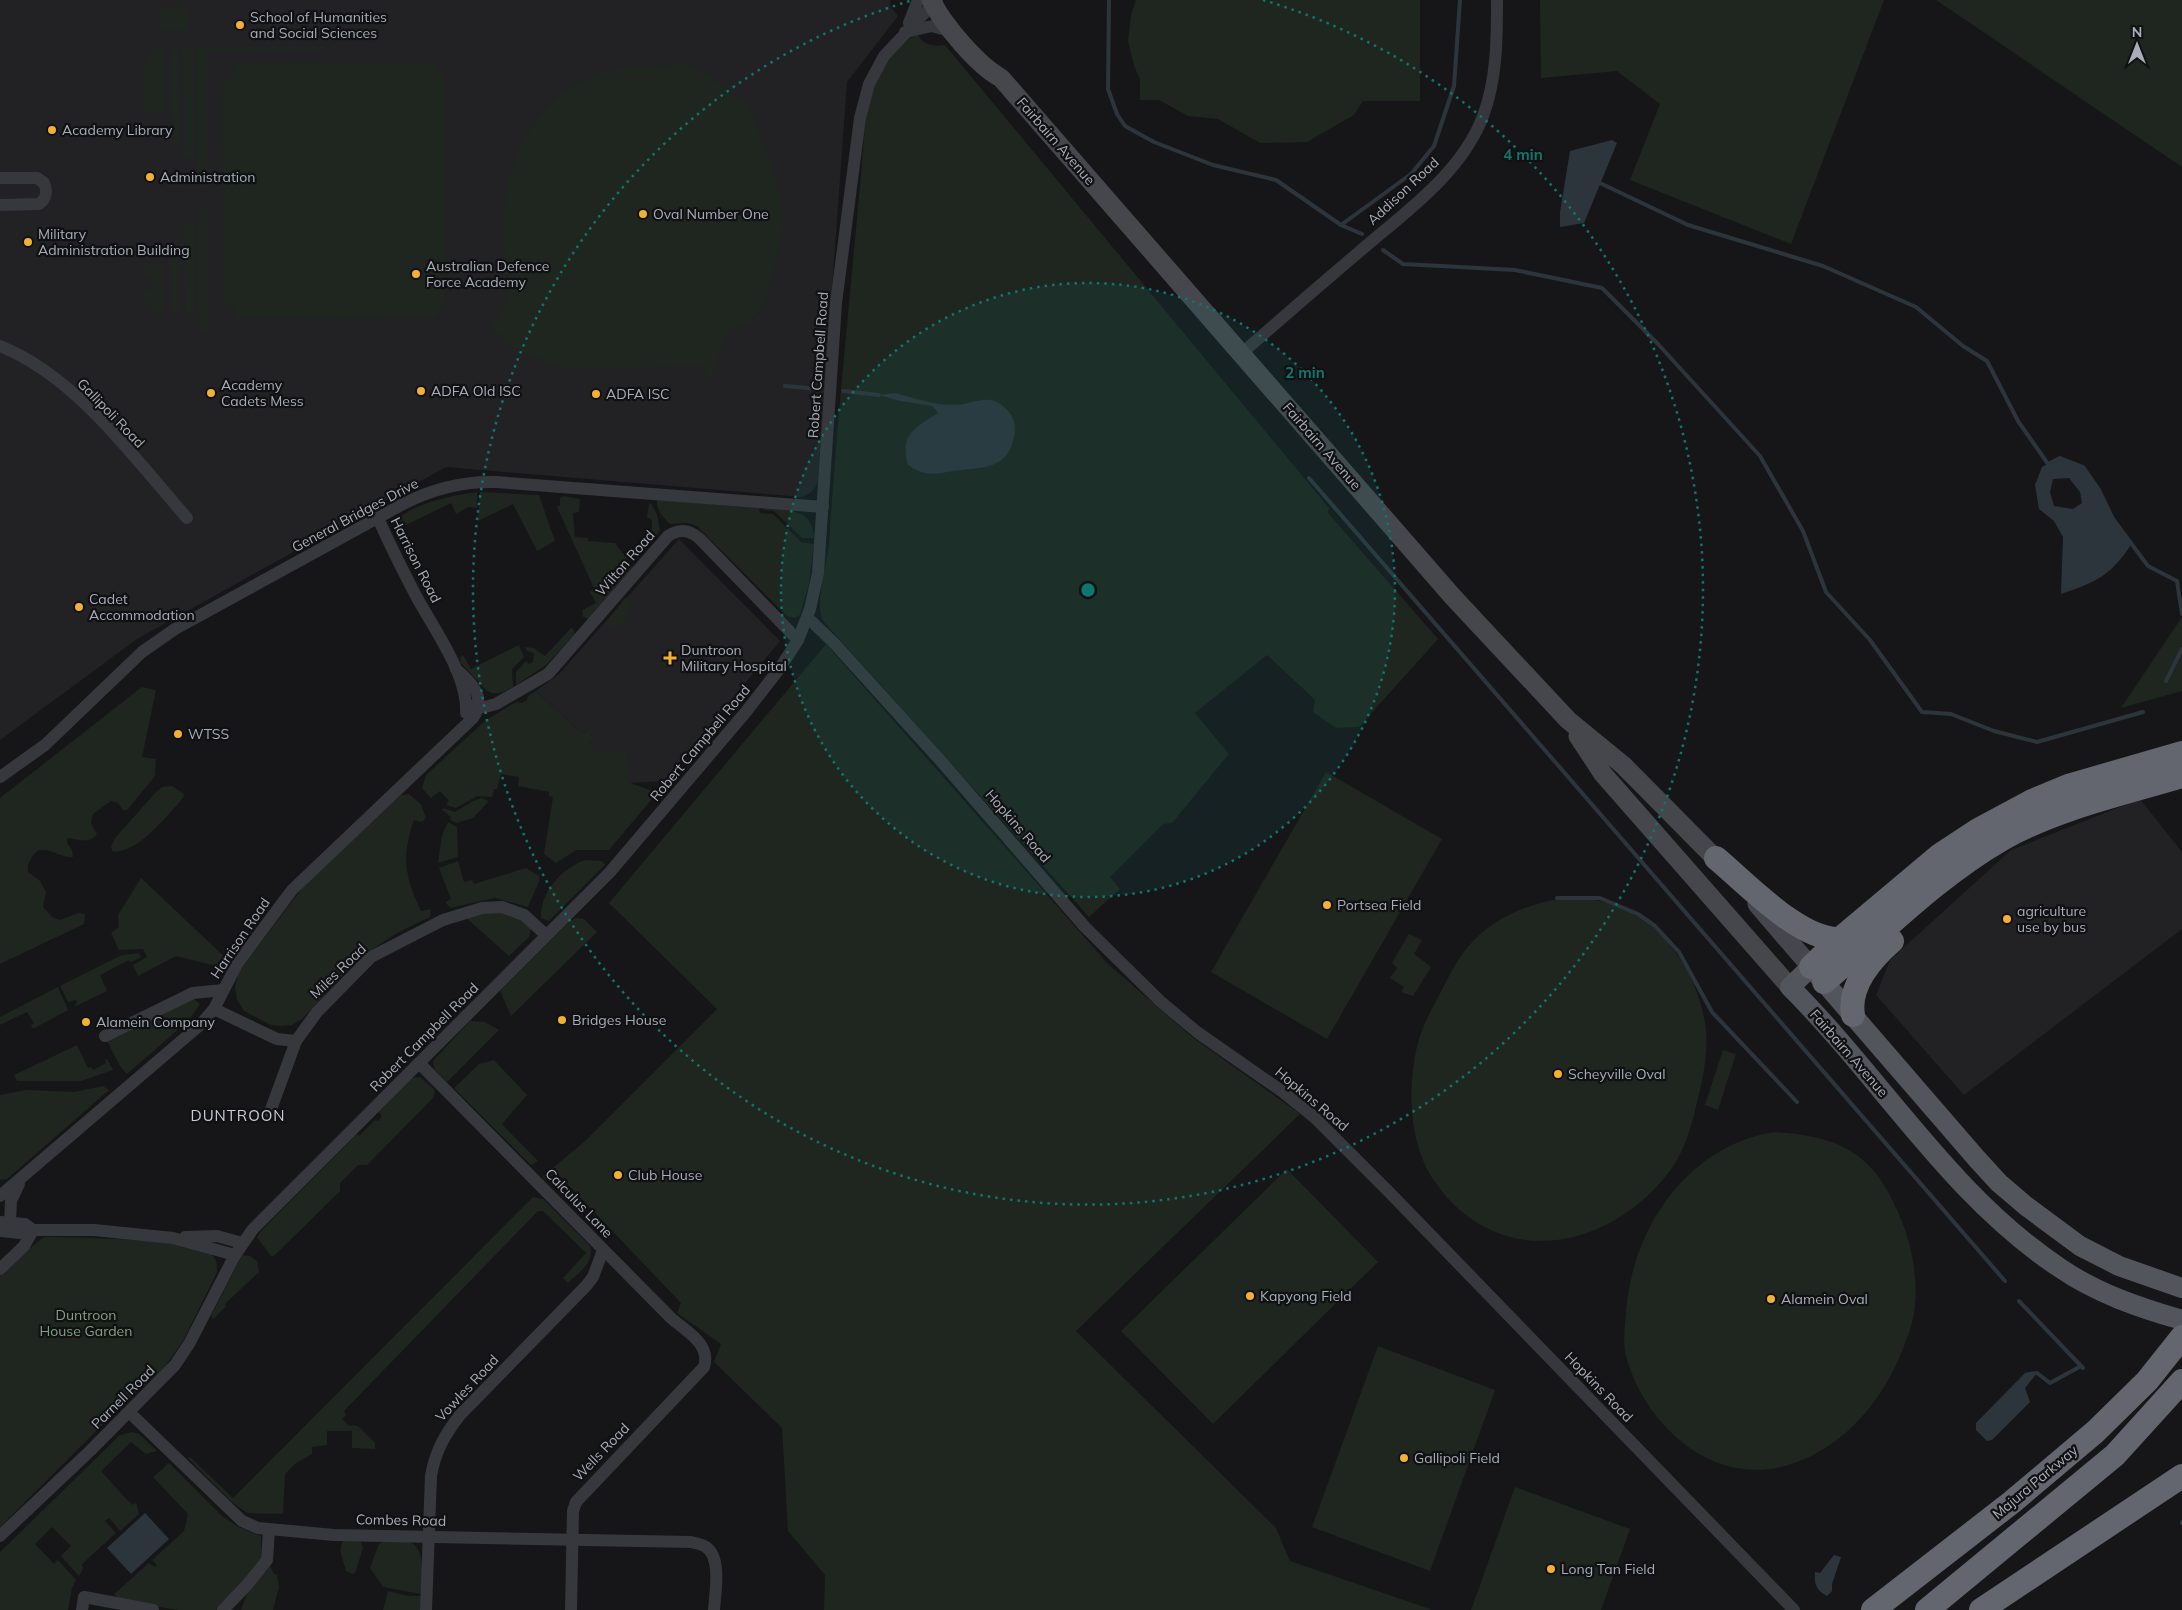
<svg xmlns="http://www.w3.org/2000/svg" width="2182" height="1610" viewBox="0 0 2182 1610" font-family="Mulish,sans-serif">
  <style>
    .built { fill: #222225 }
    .green { fill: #1e261f }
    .water { fill: #2c353c; fill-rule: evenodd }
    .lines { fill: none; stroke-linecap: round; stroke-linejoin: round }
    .stream { stroke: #2c353c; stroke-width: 4 }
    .minor { stroke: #37383d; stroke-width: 12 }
    .secondary { stroke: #45474d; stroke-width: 19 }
    .primary { stroke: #53555c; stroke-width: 20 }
    .motorway { stroke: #63666e; stroke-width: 24 }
    .ring { fill: none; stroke: #0f766e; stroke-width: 2.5; stroke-dasharray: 2.5 5 }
    .poi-dot { fill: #f2b134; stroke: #111113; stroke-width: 2 }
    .labels { text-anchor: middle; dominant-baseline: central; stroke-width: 4.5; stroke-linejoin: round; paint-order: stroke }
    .poi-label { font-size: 14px; fill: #a8adb8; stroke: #111113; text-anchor: start }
    .street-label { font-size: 14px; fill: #a8adb8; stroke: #111113 }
    .park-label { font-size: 14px; fill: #7fa381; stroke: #111113 }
    .neighbourhood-label { font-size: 15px; letter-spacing: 1px; fill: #c9ccd4; stroke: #111113 }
    .centre { fill: #0f766e; stroke: #111113; stroke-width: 2.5 }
    .ring-label { font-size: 15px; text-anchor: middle; font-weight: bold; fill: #0f766e; stroke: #111113; stroke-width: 4.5; stroke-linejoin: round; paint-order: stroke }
  </style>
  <rect width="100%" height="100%" fill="#161618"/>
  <g class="built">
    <polygon points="0,0 890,0 890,6 898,16 847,82 818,481 815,488 810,493 802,497 446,467 137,639 0,740"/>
    <polygon points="679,539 780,641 664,781 628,783 602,752 601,748 596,754 592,750 589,743 592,737 588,729 584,733 577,729 536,691 559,674"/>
    <polygon points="2140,799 2182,852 2182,929 1964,1095 1876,995 1890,960 2011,850"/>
  </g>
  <g class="green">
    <polygon points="1136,0 1420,0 1420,101 1363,101 1354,115 1307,142 1260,143 1218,119 1188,116 1159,100 1140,100 1140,79 1134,66 1128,41 1131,15"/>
    <polygon points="1540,0 1884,0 1791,244 1630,180 1660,104 1617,71 1541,78"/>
    <polygon points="1936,0 2182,0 2182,167"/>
    <polygon points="188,6 188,30 159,31 159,7"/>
    <path d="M 917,34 C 924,45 932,47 945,45 L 1329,508 L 1328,513 L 1438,639 L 1359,727 L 1336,728 L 1313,712 L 1315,700 L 1267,655 L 1195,713 L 1229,754 L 1172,823 L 1163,824 L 1110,877 L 1120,889 L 1089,917 L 823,621 C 814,602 827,565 829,543 C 838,399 855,256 866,112 C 874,82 887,50 917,34 Z"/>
    <polygon points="197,47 325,47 328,50 207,51 207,173 198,173"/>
    <polygon points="154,48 164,48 164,112 143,112 143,63 149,62 149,52 154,52"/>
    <polygon points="170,49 178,49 179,144 174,144 174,115 170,115"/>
    <rect x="184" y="49" width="9" height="109"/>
    <path d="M 682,62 L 708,75 L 749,107 L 771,163 L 780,195 L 783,232 L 765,305 L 748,323 L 728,330 L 711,380 L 703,377 L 707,366 L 564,369 L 525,353 L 509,345 L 491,326 C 520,290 504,273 503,232 C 501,176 529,107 582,81 C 601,71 623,68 645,67 C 658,66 669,68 682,62 Z"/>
    <polygon points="233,63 434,63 437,70 444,72 445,305 435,318 237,317 236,311 229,303 223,304 222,81 229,80 235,71"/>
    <rect x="199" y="209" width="8" height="121"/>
    <polygon points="184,223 193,223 193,312 185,312"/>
    <polygon points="175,238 178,238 178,312 170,312 170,260 175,259"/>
    <polygon points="144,265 163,265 164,312 152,312 151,305 143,305 143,291 151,291 151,276 144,276"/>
    <path d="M 477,492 L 477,508 L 468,507 L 456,514 L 451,503 L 398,529 L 395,525 C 404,504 456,495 477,492 Z"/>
    <polygon points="480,492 539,495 555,541 537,551 513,504 478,521"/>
    <polygon points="563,496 580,499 579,512 573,513 575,537 588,538 588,541 615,543 633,567 588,619 583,617 582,610 596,603 590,592 594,588 557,507 560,505 560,498"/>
    <path d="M 657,500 L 759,508 L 760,513 L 773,514 L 801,542 L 814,544 L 809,584 L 800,615 L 795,618 L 787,616 L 697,526 L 687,523 L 670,524 C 663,517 656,510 657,500 Z"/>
    <polygon points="651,503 657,515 660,531 650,542 645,542 646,534 652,532 652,520 647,517 649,504"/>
    <path d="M 764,508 C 786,510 814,508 814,538 L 802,538 L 774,511 L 763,510 Z"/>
    <polygon points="625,598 628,598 631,604 624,623 614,627 605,624"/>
    <polygon points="2182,617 2182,691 2121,708"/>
    <polygon points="572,627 575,634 546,665 516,685 516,672 526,661 529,664 533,662 534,653 527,651 525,647 534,648 545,656"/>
    <polygon points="826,644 1108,964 1192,1037 1300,1114 1076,1331 1276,1528 1290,1561 1433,1610 824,1610 825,1575 788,1531 782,1428 714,1362 721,1344 677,1313 681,1303 556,1172 546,1180 542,1177 584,1142 717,1009 609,903"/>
    <path d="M 519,645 L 524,657 L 512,669 L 513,687 C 504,692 496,696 487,691 L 460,662 L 461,660 L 460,657 L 463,655 L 471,669 Z"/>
    <path d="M 142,687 L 156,690 L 142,757 L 156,759 L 155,776 L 127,810 L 123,810 L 118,803 L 111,801 L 93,814 L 91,823 L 97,834 C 89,845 79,839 67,838 L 67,843 L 72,850 L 73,857 C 58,859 43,840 32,857 C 29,863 27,865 28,872 L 40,881 L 46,892 L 43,907 L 52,917 L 60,920 L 78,913 L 85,914 L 84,924 L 0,964 L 0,798 Z"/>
    <polygon points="536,691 577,729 584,733 588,729 592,733 590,735 595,737 589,743 594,747 592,750 596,753 601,748 602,752 626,751 628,782 657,793 609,850 576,850 556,863 544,854 553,797 549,796 549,792 518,786 519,777 501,774 497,789 494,789 492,797 477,796 456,808 446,805 449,801 440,791 431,798 422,788 426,775 486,720 516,702 522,703 527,700 528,696"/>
    <polygon points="1326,772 1442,839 1327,1039 1211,972"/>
    <path d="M 172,786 L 184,794 L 183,798 L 177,805 C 161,822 139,851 113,852 L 111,847 L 116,837 L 155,793 L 162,787 Z"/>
    <path d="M 409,794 L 421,804 L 426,818 L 422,822 L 414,820 C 401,857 405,877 421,911 L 431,909 L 430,917 L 395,934 L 357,960 L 302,1019 L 292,1025 L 281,1026 L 271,1025 L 244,1011 L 237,1000 L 235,987 L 239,971 L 304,886 L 401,795 Z"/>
    <polygon points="482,798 489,801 473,818 457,823 450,820 451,817 442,810 443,808 455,812 473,801"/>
    <polygon points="448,822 457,827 458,857 438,863 442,835"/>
    <path d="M 585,860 L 602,861 L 605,865 L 549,921 L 541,918 C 540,892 561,869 585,860 Z"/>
    <polygon points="458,861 464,882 472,880 474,884 526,868 538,875 540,879 528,907 495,898 450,908 445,902 451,899 439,868"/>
    <polygon points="141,878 230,962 226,965 216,966 176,956 138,976 133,965 147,957 143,949 119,950 111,933 119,927 118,915"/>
    <path d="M 1579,897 C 1591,899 1603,901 1614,905 C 1664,921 1697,973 1705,1023 C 1709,1046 1704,1075 1698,1098 C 1692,1124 1686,1150 1669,1172 C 1608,1252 1497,1271 1435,1182 C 1409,1145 1407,1089 1417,1046 C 1422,1026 1432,1008 1442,990 C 1451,972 1460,954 1474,940 C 1502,912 1541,899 1579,897 Z"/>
    <polygon points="500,911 515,915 531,928 529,937 509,956 465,917"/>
    <polygon points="576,918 584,919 597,932 511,1016 500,991 570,921"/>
    <polygon points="1409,934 1422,940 1414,954 1431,967 1413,996 1401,992 1404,987 1390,978 1397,968 1392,963"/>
    <polygon points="139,953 141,957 131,962 129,960 100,975 107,991 74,1007 77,1003 76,1000 68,1002 60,986 122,955"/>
    <polygon points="58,987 68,1010 33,1029 31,1025 34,1023 27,1012 0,1025 0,1017"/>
    <polygon points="193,998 200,1004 188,1021 127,1074 120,1066 107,1041"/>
    <polygon points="470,1021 485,1022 499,1030 447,1082 435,1070 433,1061"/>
    <polygon points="77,1045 88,1068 91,1067 93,1070 106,1063 105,1060 107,1059 113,1070 81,1081 17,1081 14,1075"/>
    <polygon points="1723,1050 1736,1054 1718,1110 1705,1105"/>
    <polygon points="494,1060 527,1095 502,1124 538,1161 531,1165 454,1088 479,1064"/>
    <polygon points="420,1077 435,1090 433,1098 367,1165 358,1165 340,1183 340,1191 274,1256 271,1256 257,1237 261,1231 357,1134 359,1136 375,1120 378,1121 382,1116 379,1112 412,1078"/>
    <polygon points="103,1086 109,1090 7,1179 0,1180 0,1095 26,1090 74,1092"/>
    <path d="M 1775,1132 C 1838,1136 1873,1152 1898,1212 C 1912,1244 1919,1279 1914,1313 C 1911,1331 1903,1349 1896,1365 C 1852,1459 1744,1514 1663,1424 C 1647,1407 1634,1383 1627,1360 C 1622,1345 1625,1326 1626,1311 C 1633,1227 1688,1145 1775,1132 Z"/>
    <polygon points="1287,1169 1378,1262 1213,1424 1121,1331"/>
    <path d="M 533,1197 L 543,1199 L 590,1246 C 595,1263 578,1273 568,1283 L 563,1278 L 586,1253 L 543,1211 L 538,1211 L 344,1411 L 346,1415 L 342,1419 L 348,1425 L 358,1426 L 375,1443 L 375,1449 L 352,1448 L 352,1431 L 327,1431 L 327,1445 L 312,1447 L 312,1454 L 296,1463 L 285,1474 L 283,1514 L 247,1513 L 231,1501 L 188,1458 L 190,1457 L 233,1498 Z"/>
    <path d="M 44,1237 C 71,1237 195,1239 211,1254 C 217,1259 217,1265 217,1272 L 183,1341 L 162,1370 L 123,1404 L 0,1527 L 0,1276 L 16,1259 Z"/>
    <polygon points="242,1255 250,1256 257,1261 259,1272 225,1304 226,1306 213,1320 211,1316"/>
    <polygon points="1378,1346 1495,1390 1430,1571 1312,1527"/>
    <polygon points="132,1432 139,1434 157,1451 146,1454 131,1442 101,1471 128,1501 133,1505 136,1502 139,1514 120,1531 109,1518 105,1521 116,1533 82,1564 83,1569 79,1576 61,1556 71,1546 52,1527 35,1544 54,1564 58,1560 76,1580 72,1588 68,1610 0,1610 0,1552 120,1435"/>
    <polygon points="169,1463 222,1516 238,1527 261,1536 261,1558 253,1572 216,1610 179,1610 121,1601 114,1594 149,1563 154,1567 157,1565 152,1560 184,1531 188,1514 153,1477"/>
    <polygon points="1515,1487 1630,1529 1601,1610 1471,1610"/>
    <path d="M 343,1541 L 360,1541 L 363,1547 L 356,1571 L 353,1574 L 346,1571 C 344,1561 337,1551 343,1541 Z"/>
    <path d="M 384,1541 C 391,1541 400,1540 407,1541 C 428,1547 421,1578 421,1594 L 383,1587 L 370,1568 L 379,1544 Z"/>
    <polygon points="270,1566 274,1574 277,1575 279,1587 273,1610 241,1610 248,1591"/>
    <polygon points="388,1591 408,1596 421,1596 421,1610 383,1610"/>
  </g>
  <g class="water">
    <polygon points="1612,140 1617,143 1584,223 1560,227 1560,212 1570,151"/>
    <path d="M 895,393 C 911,397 937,406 954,405 C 972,405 988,392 1004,407 C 1008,410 1012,415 1013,419 C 1016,427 1015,434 1013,441 C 1006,468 985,467 962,470 C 939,472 930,480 908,465 C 899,434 916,427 938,413 L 932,406 L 900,401 L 879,395 Z"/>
    <path d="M 2060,458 L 2083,467 L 2099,490 L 2113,519 L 2132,543 C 2111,576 2096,582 2061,594 L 2063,537 L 2054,521 L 2039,509 L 2035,485 L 2042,467 ZM 2069,478 L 2080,492 L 2082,503 L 2073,509 L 2054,506 L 2050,492 L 2053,479 Z"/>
    <polygon points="2036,1371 2037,1373 2025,1388 2030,1402 1992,1440 1987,1441 1976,1430 1976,1423 2025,1373"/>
    <polygon points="145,1513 169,1539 131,1574 107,1548"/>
    <path d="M 1834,1555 L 1841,1557 L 1832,1584 L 1832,1591 L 1827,1596 C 1816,1590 1814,1584 1815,1572 L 1820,1573 Z"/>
  </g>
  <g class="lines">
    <g class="stream">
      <polyline points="1109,0 1108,89 1117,114 1125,126 1154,142 1213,165 1276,180 1341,225 1411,174 1434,146 1454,86 1460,0"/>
      <polyline points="1600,183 1688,225 1823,266 1916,307 1963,346 1987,361 2018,421 2048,464 2060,458 2083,467 2099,490 2113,519 2148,566 2177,581 2182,614"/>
      <polyline points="1341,225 1362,234"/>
      <polyline points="1383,250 1403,264 1515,270 1602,288 1658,344 1760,456 1803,531 1826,592 1870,640 1922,712 1951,714 1994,731 2037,742 2143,712"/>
      <polyline points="785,386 820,389"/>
      <polyline points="843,391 879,395"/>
      <polyline points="1309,478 2005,1281"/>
      <polyline points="2166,681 2182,649"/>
      <polyline points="1557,898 1600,898 1638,914 1655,926 1679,952 1712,1012 1797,1102"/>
      <polyline points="2019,1301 2083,1368"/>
      <polyline points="2037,1373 2050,1383 2081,1366"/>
      <polyline points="2182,1522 2182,1523"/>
    </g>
    <g class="minor">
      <polyline points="909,23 918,0"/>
      <polyline points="905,32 932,26 953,32"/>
      <path d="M 0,178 L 37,178 L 44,183 C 47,190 47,199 39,204 L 0,205"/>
      <path d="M 0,346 C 76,376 134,458 187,518"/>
      <path d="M 1242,353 C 1281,319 1320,285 1359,252 C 1404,213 1462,173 1483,116 C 1497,79 1497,39 1497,0"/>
      <path d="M 378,518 C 389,543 402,569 415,594 C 433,628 468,674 466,713"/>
      <polyline points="808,618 834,643 940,760 1085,927 1160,1001 1197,1032 1283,1092 1314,1117 1391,1194 1794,1610"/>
      <path d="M 466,705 L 485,707 L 496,704 L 548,674 L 668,536 C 680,528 690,530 700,539 L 798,640"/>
      <path d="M 0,777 L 45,745 L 142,652 L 175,629 L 403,504 C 432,489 463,481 496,482 L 823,507"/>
      <polyline points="214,1009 277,1039 296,1041 317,1012 371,957 443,920 482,908 502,907 524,915 546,935"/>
      <polyline points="105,1036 193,993 223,990"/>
      <path d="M 419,1063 L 671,1318 C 687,1332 711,1344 704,1367 L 576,1502 L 573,1511 L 571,1610"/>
      <polyline points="270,1112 296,1041"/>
      <path d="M 0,1196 L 200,1025 L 214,1009 L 237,964 L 292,890 L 473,718 C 487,697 472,683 456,669"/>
      <polyline points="0,1222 25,1224 33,1230"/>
      <polyline points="10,1222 11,1201 19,1184"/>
      <polyline points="0,1231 20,1233 33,1230 94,1230 173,1238 235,1255"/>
      <polyline points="185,1237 217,1236 242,1243"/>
      <polyline points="0,1269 24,1246 33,1230"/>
      <path d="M 129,1412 L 242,1521 L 258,1528 L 334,1535 L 691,1542 C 695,1543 702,1544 706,1547 C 722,1558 715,1593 714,1610"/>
      <polyline points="0,1536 90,1451 175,1365 189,1344 235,1255 253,1229 610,872 745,713 780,668 798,640 810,609 818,573 836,303 860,118 869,84 884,56 937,0"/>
      <polyline points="82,1610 84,1597 153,1610"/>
      <polyline points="223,1610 247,1585 267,1560 269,1530"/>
      <path d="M 426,1610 L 431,1476 C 435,1452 445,1434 460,1415 L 586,1286 L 593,1277 L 603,1250"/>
    </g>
    <g class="secondary">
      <path d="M 931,0 C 943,24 977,65 1001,78 L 1453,597 L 1568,720 L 1623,765 L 1725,868"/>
      <polyline points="1578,736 1603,774 1790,987"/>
      <polyline points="1757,904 1811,967"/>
    </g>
    <path class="primary" d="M 2182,1288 L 2119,1266 L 2080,1246 L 2026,1206 L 1999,1183 L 1977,1159 L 1811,967 L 1790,987 C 1882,1079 1950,1195 2060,1268 C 2096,1293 2140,1308 2182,1320"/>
    <g class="motorway">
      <path d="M 1716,858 C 1746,883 1800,941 1840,939"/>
      <polyline points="1811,967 1840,939 1940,855 1978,830 2032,801 2068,786 2182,753"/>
      <path d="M 1824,982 C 1881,934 1936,877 2002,839 C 2057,808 2122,794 2182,776"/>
      <path d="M 1853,1015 C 1848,986 1872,958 1892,941"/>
      <polyline points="1873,1610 2012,1502 2095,1432 2147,1381 2182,1337"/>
      <polyline points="1927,1610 2115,1455 2182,1381"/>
      <polyline points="1981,1610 2182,1476"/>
    </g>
  </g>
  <circle cx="1088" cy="590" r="307" fill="#0f766e" fill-opacity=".12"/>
  <g class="ring">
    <circle cx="1088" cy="590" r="307"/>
    <path d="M1263 0A615 615 0 1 1 913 0"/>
  </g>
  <g class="poi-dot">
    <circle cx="240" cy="25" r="5"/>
    <circle cx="52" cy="130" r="5"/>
    <circle cx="150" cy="177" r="5"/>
    <circle cx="643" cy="214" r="5"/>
    <circle cx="28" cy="242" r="5"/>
    <circle cx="416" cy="274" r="5"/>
    <circle cx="421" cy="391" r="5"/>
    <circle cx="211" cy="393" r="5"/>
    <circle cx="596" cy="394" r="5"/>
    <circle cx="79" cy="607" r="5"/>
    <path d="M667.5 650.5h5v5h5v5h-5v5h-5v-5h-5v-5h5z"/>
    <circle cx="178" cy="734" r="5"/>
    <circle cx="1327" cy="905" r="5"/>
    <circle cx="2007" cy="919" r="5"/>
    <circle cx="562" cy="1020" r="5"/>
    <circle cx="86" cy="1022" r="5"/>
    <circle cx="1558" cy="1074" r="5"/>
    <circle cx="618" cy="1175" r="5"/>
    <circle cx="1250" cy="1296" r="5"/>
    <circle cx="1771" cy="1299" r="5"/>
    <circle cx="1404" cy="1458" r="5"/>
    <circle cx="1551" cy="1569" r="5"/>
  </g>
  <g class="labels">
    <g class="poi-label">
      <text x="250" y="17">School of Humanities<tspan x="250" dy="16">and Social Sciences</tspan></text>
      <text x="62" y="130">Academy Library</text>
      <text x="160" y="177">Administration</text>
      <text x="653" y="214">Oval Number One</text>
      <text x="38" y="234">Military<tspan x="38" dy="16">Administration Building</tspan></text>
      <text x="426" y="266">Australian Defence<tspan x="426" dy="16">Force Academy</tspan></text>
      <text x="221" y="385">Academy<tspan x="221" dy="16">Cadets Mess</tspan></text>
      <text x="431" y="391">ADFA Old ISC</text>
      <text x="606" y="394">ADFA ISC</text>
      <text x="89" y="599">Cadet<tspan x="89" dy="16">Accommodation</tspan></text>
      <text x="681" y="650">Duntroon<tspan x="681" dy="16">Military Hospital</tspan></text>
      <text x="188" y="734">WTSS</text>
      <text x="1337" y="905">Portsea Field</text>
      <text x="2017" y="911">agriculture<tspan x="2017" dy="16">use by bus</tspan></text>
      <text x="572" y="1020">Bridges House</text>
      <text x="96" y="1022">Alamein Company</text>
      <text x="1568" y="1074">Scheyville Oval</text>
      <text x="628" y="1175">Club House</text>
      <text x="1260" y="1296">Kapyong Field</text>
      <text x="1781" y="1299">Alamein Oval</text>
      <text x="1414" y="1458">Gallipoli Field</text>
      <text x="1561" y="1569">Long Tan Field</text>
    </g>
    <g class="street-label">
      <text transform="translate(1056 141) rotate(49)">Fairbairn Avenue</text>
      <text transform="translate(1403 191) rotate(-43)">Addison Road</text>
      <text transform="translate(818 365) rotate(-86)">Robert Campbell Road</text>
      <text transform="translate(111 413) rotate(46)">Gallipoli Road</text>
      <text transform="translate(1322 446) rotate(49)">Fairbairn Avenue</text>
      <text transform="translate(355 515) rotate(-28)">General Bridges Drive</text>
      <text transform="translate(416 560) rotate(63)">Harrison Road</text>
      <text transform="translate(625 563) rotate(-49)">Wilton Road</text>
      <text transform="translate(700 743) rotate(-50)">Robert Campbell Road</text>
      <text transform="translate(1018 826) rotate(49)">Hopkins Road</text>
      <text transform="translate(240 938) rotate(-56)">Harrison Road</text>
      <text transform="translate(338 971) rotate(-44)">Miles Road</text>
      <text transform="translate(424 1037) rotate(-45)">Robert Campbell Road</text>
      <text transform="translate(1849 1053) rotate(49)">Fairbairn Avenue</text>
      <text transform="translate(1312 1099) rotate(40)">Hopkins Road</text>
      <text transform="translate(579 1203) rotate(46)">Calculus Lane</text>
      <text transform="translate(1599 1387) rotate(46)">Hopkins Road</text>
      <text transform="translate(467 1388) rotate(-47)">Vowles Road</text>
      <text transform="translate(123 1397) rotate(-45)">Parnell Road</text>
      <text transform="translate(601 1452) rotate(-46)">Wells Road</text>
      <text transform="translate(2035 1482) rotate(-40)">Majura Parkway</text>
      <text transform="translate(401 1520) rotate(1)">Combes Road</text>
    </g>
    <g class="park-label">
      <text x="86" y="1315">Duntroon<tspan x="86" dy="16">House Garden</tspan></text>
    </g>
    <g class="neighbourhood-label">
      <text x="238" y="1115">DUNTROON</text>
    </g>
  </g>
  <circle cx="1088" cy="590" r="8" class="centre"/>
  <g class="ring-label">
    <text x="1523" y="160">4 min</text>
    <text x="1305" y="378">2 min</text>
  </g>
  <g transform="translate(2137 45)" stroke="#111113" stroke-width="4" paint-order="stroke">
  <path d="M0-4L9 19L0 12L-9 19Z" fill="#a8adb8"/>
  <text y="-8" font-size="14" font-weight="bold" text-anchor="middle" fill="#a8adb8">N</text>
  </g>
</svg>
